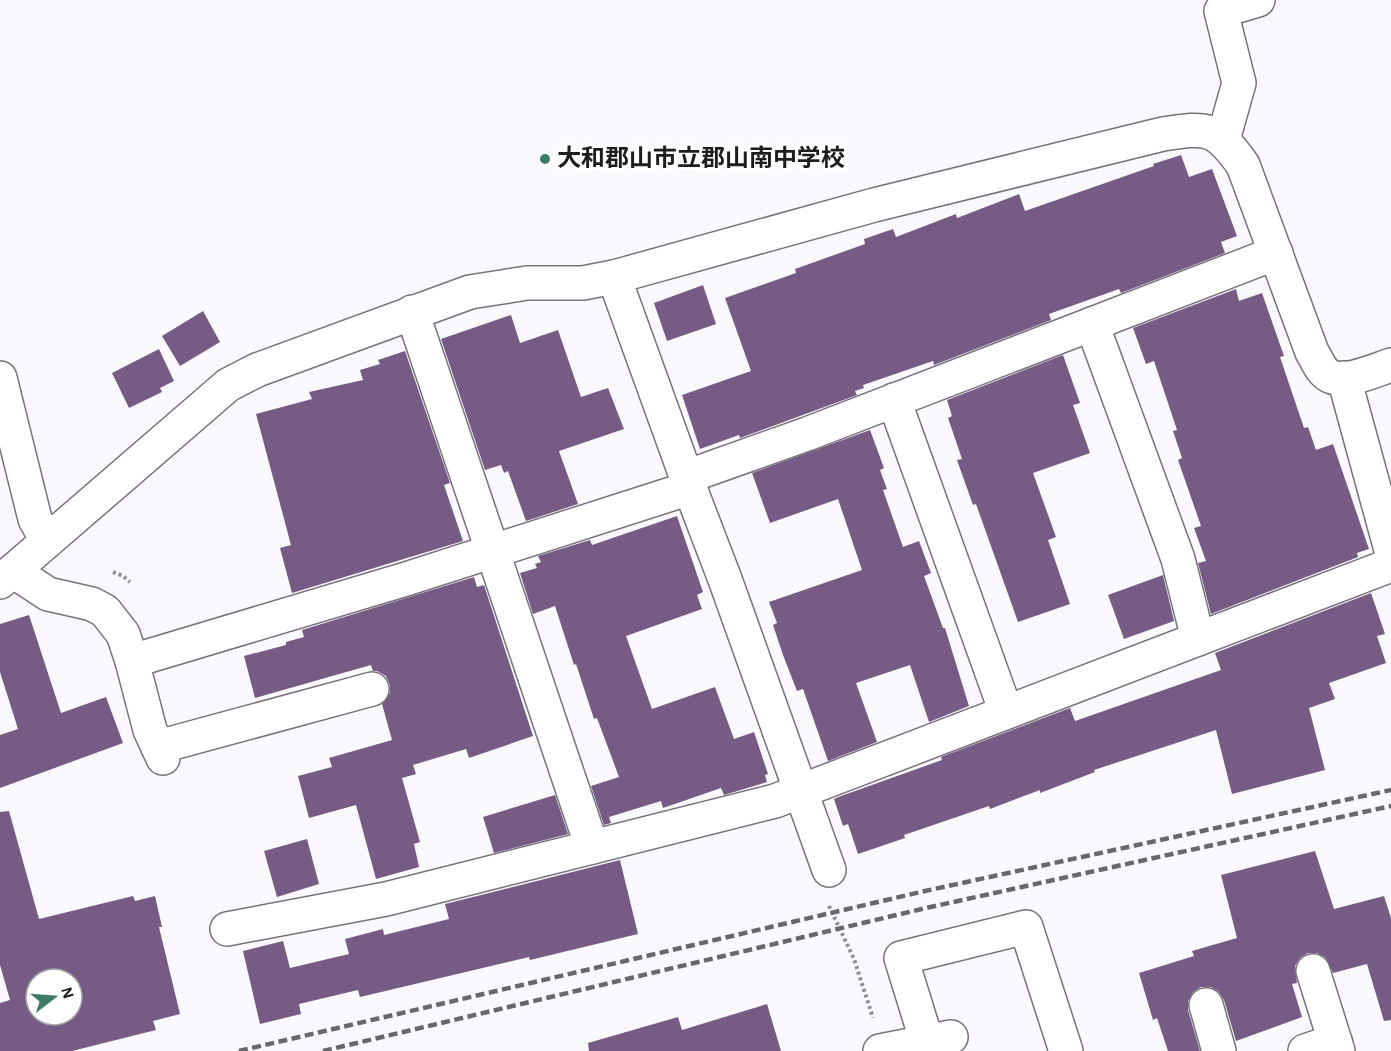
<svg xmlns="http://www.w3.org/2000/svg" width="1391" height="1051" viewBox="0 0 1391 1051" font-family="'Alegreya Sans','Noto Sans JP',sans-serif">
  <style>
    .building { fill: #765b84; fill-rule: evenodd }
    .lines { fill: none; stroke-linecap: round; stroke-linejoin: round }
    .minor-casing { stroke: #78717b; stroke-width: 36 }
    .path { stroke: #918f93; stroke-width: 4; stroke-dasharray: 3 3; stroke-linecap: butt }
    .minor { stroke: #fff; stroke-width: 33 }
    .rail { stroke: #6a676c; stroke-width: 4.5; stroke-dasharray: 9 4.5; stroke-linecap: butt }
    .poi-dot { fill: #3c7966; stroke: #fff; stroke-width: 2 }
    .labels { text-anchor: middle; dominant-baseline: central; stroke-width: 6; stroke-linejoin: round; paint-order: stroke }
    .poi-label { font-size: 24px; font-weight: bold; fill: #1e1c20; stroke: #fff; text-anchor: start }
  </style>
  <rect width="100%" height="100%" fill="#fcf9fe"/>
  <g class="building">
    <polygon points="1181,155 1189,177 1212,169 1237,236 1221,242 1225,253 1121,293 1119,289 1049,314 1051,320 934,365 933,361 863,385 864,388 855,391 857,395 800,416 740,438 739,435 700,449 682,395 751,371 725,298 796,273 795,269 865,244 864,239 893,229 896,237 956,214 957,218 1019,194 1025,211 1154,166 1153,164"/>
    <polygon points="703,285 716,324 667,341 654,303"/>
    <polygon points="1236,289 1239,301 1262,293 1284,356 1280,357 1304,428 1308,427 1316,450 1333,444 1369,549 1357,553 1358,557 1211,614 1198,563 1206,561 1194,528 1201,526 1178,460 1182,458 1173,431 1177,430 1154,361 1146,364 1133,328"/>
    <polygon points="203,311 220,342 180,366 162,336"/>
    <polygon points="511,315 520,343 558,330 581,397 608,388 624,429 559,451 578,504 526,521 508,471 504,473 501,465 485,470 441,339"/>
    <polygon points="159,349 174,381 160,388 162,392 129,408 112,373"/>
    <polygon points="405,351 450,483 444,485 463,541 292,593 280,548 291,545 256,414 312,399 309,392 363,380 360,370 380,364 378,360"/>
    <polygon points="1063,355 1080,403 1073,405 1090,453 1033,473 1056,537 1048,540 1070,604 1018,622 976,504 973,505 957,460 962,459 948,418 952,416 947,400"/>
    <polygon points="870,430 884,468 880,470 887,489 883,490 903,547 919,541 931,573 924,576 943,628 945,628 969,706 929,722 910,665 856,683 877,742 828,761 803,689 797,691 783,655 773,625 777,623 769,602 862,570 838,499 770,523 752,473"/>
    <polygon points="677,516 703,592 697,595 702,609 626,636 652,709 715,687 734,739 754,732 768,774 765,775 767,782 724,795 721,788 663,808 661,801 609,817 611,823 604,825 591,786 619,777 597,718 594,719 576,664 574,665 555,606 533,614 520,573 537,568 535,564 541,562 538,556 590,540 592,545"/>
    <polygon points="1163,575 1174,621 1124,639 1108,595"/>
    <polygon points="474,577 477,587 484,585 533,736 469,758 466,749 413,765 416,774 402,778 420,842 414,844 419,867 376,879 356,805 309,818 298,776 332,767 329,758 392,740 382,704 390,693 390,685 386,676 377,671 373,671 371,665 255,698 244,656 286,645 286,642 304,637 302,630"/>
    <polygon points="1371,593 1385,634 1377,636 1386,663 1329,683 1335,699 1309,708 1325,770 1232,794 1216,730 1094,770 1095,772 1040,793 1040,790 990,809 989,806 904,835 905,838 858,854 848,824 843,826 834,799 841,796 942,760 941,757 1070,708 1075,721 1221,670 1215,653"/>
    <polygon points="29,615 61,713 106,697 123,743 0,788 0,735 18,729 0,672 0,624"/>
    <polygon points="555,795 568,834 494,853 483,817"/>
    <path d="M 9,811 L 39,919 L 133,896 L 135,901 L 155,896 L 162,927 L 159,927 L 180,1014 L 153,1021 L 156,1030 L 72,1051 L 0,1051 L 0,1003 L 10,1000 L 0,965 L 0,812 ZM 36,979 L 72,979 L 72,1015 L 36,1015 Z"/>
    <polygon points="307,839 319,884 277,897 264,851"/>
    <polygon points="1315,851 1334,909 1384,896 1391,918 1391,1020 1384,1021 1367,964 1333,973 1325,957 1317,953 1308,953 1300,958 1295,966 1297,983 1292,984 1302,1017 1236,1041 1224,1000 1219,992 1211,987 1201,987 1193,992 1188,1001 1188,1010 1200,1051 1168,1051 1157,1018 1153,1020 1139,973 1194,956 1192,951 1237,938 1221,875"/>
    <polygon points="620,860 638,934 530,960 529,957 360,997 358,990 299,1004 301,1014 260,1024 243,951 283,941 290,968 349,954 345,939 383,929 384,935 449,919 445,904"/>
    <polygon points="767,1004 781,1051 589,1051 588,1043 678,1017 682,1030"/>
  </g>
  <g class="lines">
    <g class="minor-casing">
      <g id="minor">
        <polyline points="1223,140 1239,83 1221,11 1258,0"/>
        <polyline points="614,277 695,501 726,582 829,870"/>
        <polyline points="412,312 592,847"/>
        <polyline points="1092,324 1178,559 1198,639"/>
        <polyline points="0,378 35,519 47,541"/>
        <polyline points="1344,378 1391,550"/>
        <polyline points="894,400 1006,712"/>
        <polyline points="686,477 807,434 1276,253"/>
        <polyline points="13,571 48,594 92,604 105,611 123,634 132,661 150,730 163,758"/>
        <path d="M 0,582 L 228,385 L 257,370 L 470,292 L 527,283 L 583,283 L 614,277 L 874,205 L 1163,134 C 1208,127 1216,127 1243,165 L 1312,352 C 1317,360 1322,374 1332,377 C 1347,383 1376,370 1391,365"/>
        <polyline points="132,661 406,579 690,488"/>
        <polyline points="158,747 372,689"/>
        <polyline points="227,929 386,899 775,801 1391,565"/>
        <polyline points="1313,971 1338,1051"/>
        <polyline points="1206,1005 1219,1051"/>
        <polyline points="927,1042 901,958 1026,927 1066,1051"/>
        <polyline points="880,1051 951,1037"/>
        <polyline points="1305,1051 1335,1041"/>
      </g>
    </g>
    <g class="path">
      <polyline points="113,572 123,576 130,582"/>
      <polyline points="829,906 854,959 873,1018"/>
    </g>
    <use href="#minor" class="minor"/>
    <g class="rail">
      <polyline points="239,1051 925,891 1391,790"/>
      <polyline points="323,1051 926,908 1391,806"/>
    </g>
  </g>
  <circle class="poi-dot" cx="545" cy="159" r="6"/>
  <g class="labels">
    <g class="poi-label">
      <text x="557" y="159">大和郡山市立郡山南中学校</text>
    </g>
  </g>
  <g transform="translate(54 997) rotate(73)"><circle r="28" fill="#ffffff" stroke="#a5a4a6" stroke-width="1.5"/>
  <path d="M0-4.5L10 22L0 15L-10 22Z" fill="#3c7966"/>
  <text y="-9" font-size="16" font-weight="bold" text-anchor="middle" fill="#1e1c20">N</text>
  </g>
</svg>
